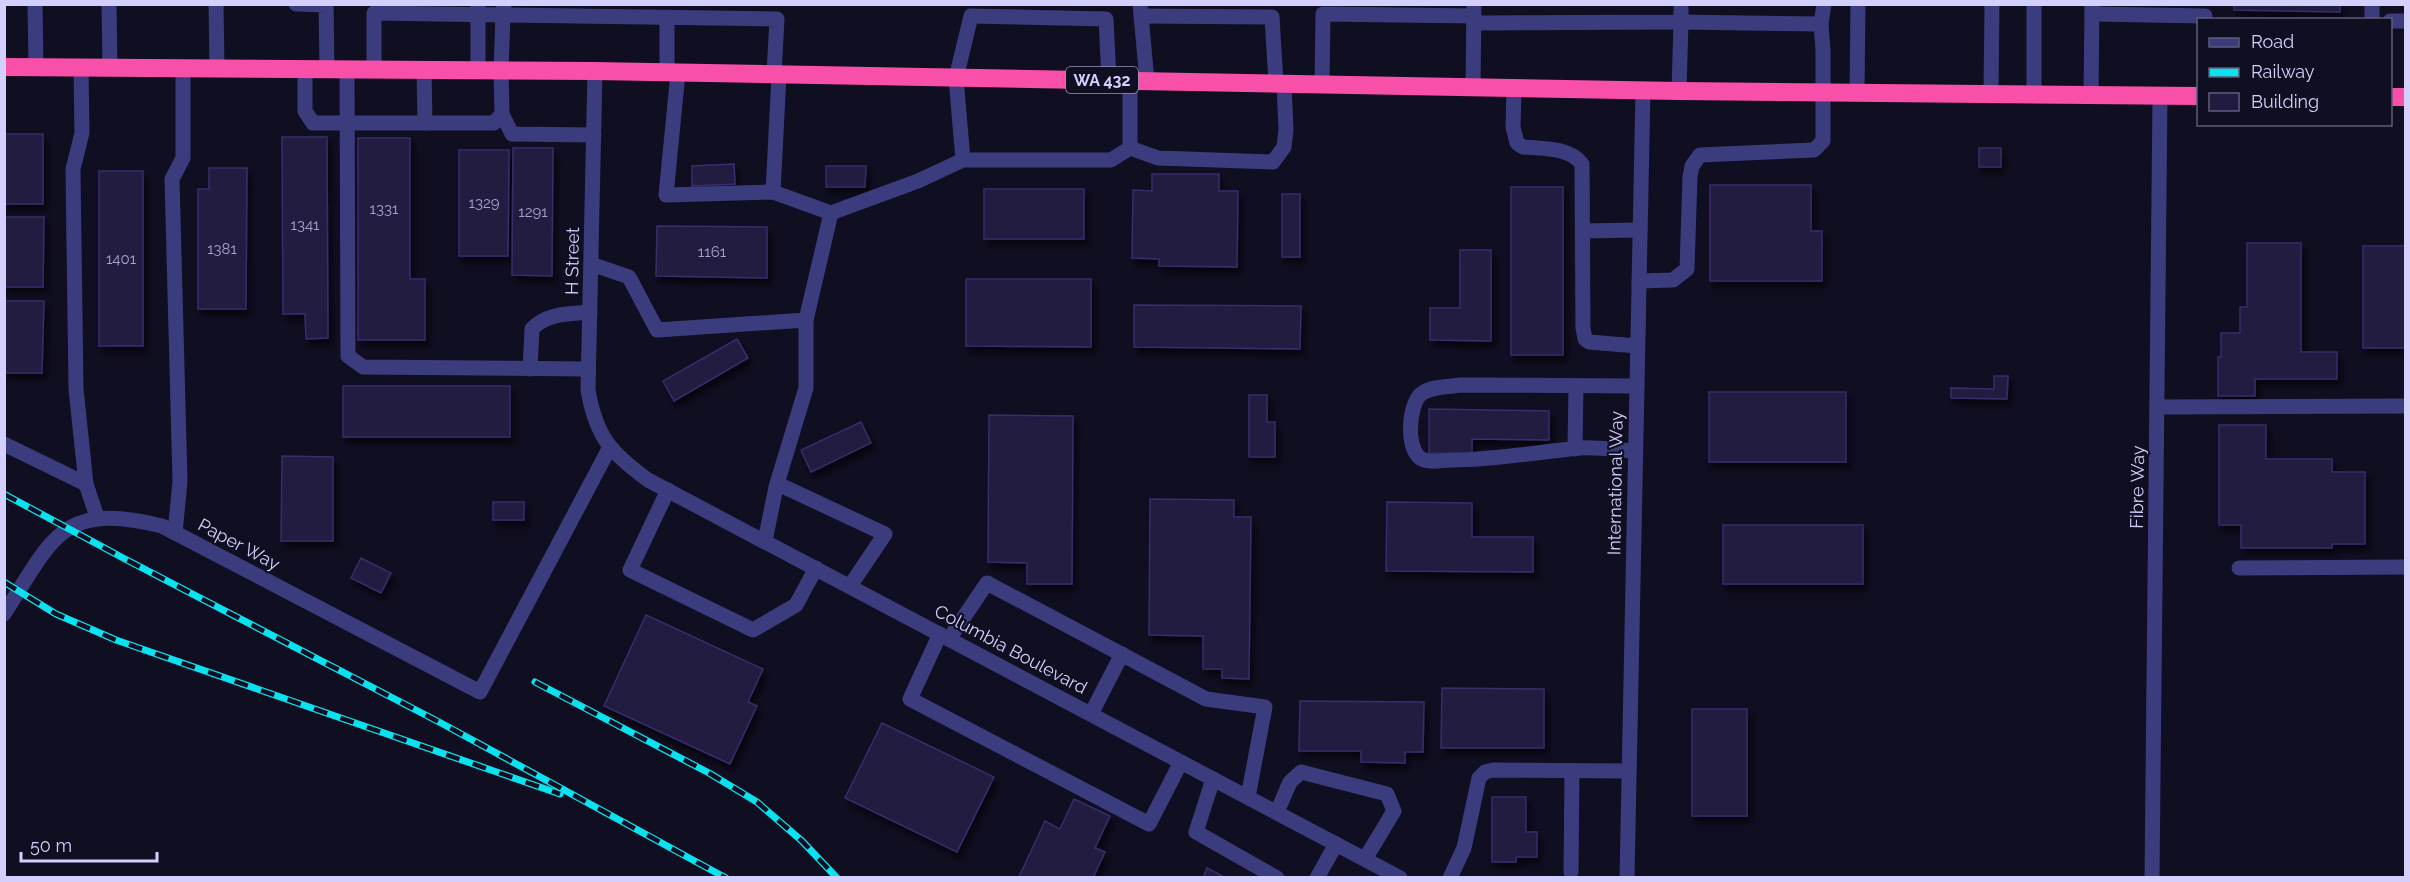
<svg xmlns="http://www.w3.org/2000/svg" width="2410" height="882" viewBox="0 0 2410 882" font-family="Raleway,sans-serif">
  <style>
    .building { fill: #211b41; stroke: #372e6c; stroke-width: 1.5; filter: url(#shadow) }
    .lines { fill: none; stroke-linecap: round; stroke-linejoin: round }
    .minor { stroke: #3b3c7e; stroke-width: 15 }
    .highway { stroke: #f850a9; stroke-width: 18 }
    .rail-casing { stroke: #0ae3ef; stroke-width: 7 }
    .rail { stroke: #100e21; stroke-width: 4.5; stroke-dasharray: 14; stroke-linecap: butt }
    .labels { text-anchor: middle; dominant-baseline: central; stroke-width: 4.5; stroke-linejoin: round; paint-order: stroke }
    .number-label { font-size: 15px; fill: #a6a3ce }
    .shield { fill: #100e21; stroke: #9896bb; stroke-width: 1.5 }
    .shield-label { font-size: 16px; font-weight: bold; fill: #d3d0fd }
    .street-label { font-size: 18px; fill: #d3d0fd; stroke: #100e21 }
  </style>
  <defs>
    <filter id="shadow"><feDropShadow dx="3.5" dy="6" stdDeviation="3" flood-color="#0009"/></filter>
  </defs>
  <rect width="100%" height="100%" fill="#100e21"/>
  <g class="building">
    <polygon points="2234,4 2340,4 2340,12 2234,10"/>
    <rect x="4" y="134" width="39" height="70"/>
    <polygon points="282,137 327,137 328,338 306,339 305,314 283,314"/>
    <polygon points="358,138 410,138 410,279 425,279 425,340 358,340"/>
    <polygon points="513,148 553,148 552,276 512,275"/>
    <rect x="1979" y="148" width="22" height="19"/>
    <polygon points="459,150 509,150 508,256 459,256"/>
    <polygon points="734,164 735,184 692,186 692,166"/>
    <polygon points="826,166 866,166 865,187 826,187"/>
    <polygon points="209,168 247,168 246,309 198,309 198,189 209,189"/>
    <rect x="99" y="171" width="44" height="175"/>
    <polygon points="1152,174 1219,174 1219,191 1238,191 1237,267 1159,266 1159,259 1132,258 1133,190 1152,191"/>
    <polygon points="1710,185 1811,185 1811,231 1822,231 1822,281 1710,281"/>
    <rect x="1511" y="187" width="52" height="168"/>
    <rect x="984" y="189" width="100" height="50"/>
    <rect x="1282" y="194" width="18" height="63"/>
    <polygon points="4,217 44,217 43,287 4,287"/>
    <polygon points="657,226 767,227 767,278 656,276"/>
    <polygon points="2247,243 2301,243 2301,352 2337,352 2337,379 2255,379 2255,396 2218,396 2218,357 2221,357 2221,333 2240,333 2240,307 2247,307"/>
    <rect x="2363" y="246" width="43" height="102"/>
    <polygon points="1460,250 1491,250 1491,341 1430,340 1430,308 1460,308"/>
    <polygon points="966,279 1091,279 1091,347 966,346"/>
    <polygon points="4,301 44,301 42,373 4,373"/>
    <polygon points="1134,305 1301,306 1300,349 1134,347"/>
    <polygon points="737,339 748,358 674,401 663,381"/>
    <polygon points="1994,376 2008,376 2007,399 1951,398 1951,388 1994,389"/>
    <rect x="343" y="386" width="167" height="51"/>
    <rect x="1709" y="392" width="137" height="70"/>
    <polygon points="1249,395 1267,395 1267,422 1275,422 1275,457 1249,457"/>
    <polygon points="1429,409 1549,411 1549,440 1472,439 1472,454 1429,453"/>
    <polygon points="989,415 1073,416 1072,584 1027,584 1027,563 988,562"/>
    <polygon points="861,422 871,443 811,472 801,450"/>
    <polygon points="2219,425 2266,425 2266,459 2332,459 2332,472 2365,472 2365,544 2332,544 2332,548 2241,548 2241,525 2219,525"/>
    <polygon points="282,456 333,457 333,541 281,541"/>
    <polygon points="1150,499 1234,500 1234,517 1251,517 1249,679 1222,678 1222,669 1203,669 1203,636 1149,635"/>
    <rect x="493" y="502" width="31" height="18"/>
    <polygon points="1387,502 1472,503 1472,537 1533,537 1533,572 1386,571"/>
    <rect x="1723" y="525" width="140" height="59"/>
    <polygon points="361,558 391,573 381,593 351,578"/>
    <polygon points="646,615 763,669 748,702 757,706 730,764 604,706"/>
    <polygon points="1442,688 1544,689 1544,748 1441,748"/>
    <polygon points="1300,701 1424,702 1423,752 1405,752 1405,763 1361,762 1361,751 1299,751"/>
    <rect x="1692" y="709" width="55" height="107"/>
    <polygon points="882,723 994,777 957,852 845,798"/>
    <polygon points="1492,797 1526,797 1526,832 1537,832 1537,857 1516,857 1516,862 1492,862"/>
    <polygon points="1074,799 1110,816 1095,848 1105,852 1093,878 1019,877 1045,821 1060,829"/>
    <polygon points="1207,868 1226,878 1203,878"/>
  </g>
  <g class="lines">
    <g class="minor">
      <polyline points="35,4 36,67"/>
      <polyline points="109,4 110,68"/>
      <polyline points="216,4 217,68"/>
      <polyline points="296,4 326,5 327,69"/>
      <polyline points="1140,4 1147,81"/>
      <polyline points="2372,4 2372,20"/>
      <polyline points="2092,14 2205,16"/>
      <polyline points="1141,16 1272,17 1276,83"/>
      <polyline points="667,18 667,72"/>
      <polyline points="2390,21 2406,21"/>
      <polyline points="1474,23 1681,22 1681,4"/>
      <polyline points="1821,24 1824,4"/>
      <polyline points="81,67 82,133 73,169 76,389 86,484 97,517"/>
      <polyline points="305,69 305,111 313,123 494,123 502,114 501,70 503,15 777,19 774,74"/>
      <polyline points="347,69 348,356 363,367 588,369"/>
      <polyline points="374,69 374,13 503,15 504,4"/>
      <polyline points="424,70 425,123"/>
      <polyline points="478,70 478,4"/>
      <path d="M 595,71 L 588,390 C 596,437 611,453 648,480 L 1400,878"/>
      <polyline points="678,73 666,195 773,192 831,213"/>
      <polyline points="1322,84 1323,14 1474,16"/>
      <polyline points="1473,87 1474,4"/>
      <path d="M 1514,88 L 1513,127 L 1517,143 L 1523,147 C 1543,149 1569,147 1582,164 L 1583,328 L 1585,339 L 1589,342 L 1637,346"/>
      <polyline points="1857,93 1858,4"/>
      <polyline points="1991,94 1992,4"/>
      <polyline points="2034,95 2034,4"/>
      <polyline points="2091,95 2092,4"/>
      <polyline points="502,114 512,134 594,135"/>
      <polyline points="1130,148 1158,158 1273,162 1284,147 1286,130 1284,84"/>
      <polyline points="963,160 956,78 971,16 1106,19 1109,80"/>
      <polyline points="773,192 779,75"/>
      <polyline points="1583,231 1640,230"/>
      <polyline points="591,264 629,277 657,330 806,320 831,213 918,181 963,160 1111,160 1130,148 1130,81"/>
      <polyline points="1639,281 1673,280 1687,269 1690,177 1692,166 1700,155 1814,150 1823,141 1823,50 1821,24 1681,22 1679,91"/>
      <path d="M 530,369 L 532,329 C 547,313 569,314 590,312"/>
      <polyline points="2157,407 2406,406"/>
      <polyline points="4,444 86,484"/>
      <polyline points="1575,449 1576,386"/>
      <path d="M 1635,451 C 1617,450 1598,447 1580,448 C 1537,452 1495,460 1452,460 C 1444,460 1432,463 1424,460 C 1405,454 1408,405 1421,394 C 1431,386 1448,387 1461,385 L 1637,386"/>
      <polyline points="778,484 885,534 850,586"/>
      <polyline points="668,490 630,570 753,630 796,605 816,568"/>
      <polyline points="175,533 180,481 172,179 183,158 183,68"/>
      <polyline points="765,541 776,487 806,388 806,320"/>
      <polyline points="2239,568 2406,567"/>
      <path d="M 4,614 C 53,538 61,501 162,526 L 480,692 L 610,447"/>
      <polyline points="940,634 910,699 1149,824 1181,762"/>
      <polyline points="949,639 987,583 1206,699 1265,707 1248,797"/>
      <polyline points="1091,714 1122,654"/>
      <polyline points="1213,779 1196,832 1277,878"/>
      <polyline points="1277,812 1290,782 1301,772 1387,794 1394,811 1365,859"/>
      <polyline points="1571,872 1572,771"/>
      <polyline points="1317,878 1336,844"/>
      <polyline points="1450,878 1464,848 1479,778 1485,772 1493,770 1629,771"/>
      <polyline points="1627,878 1643,90"/>
      <polyline points="2152,878 2160,96"/>
    </g>
    <g class="highway">
      <polyline points="4,67 595,71 1679,91 2198,96"/>
      <polyline points="2390,97 2406,97"/>
    </g>
    <g class="rail-casing">
      <g id="rail">
        <polyline points="4,494 125,559 441,723 726,878"/>
        <polyline points="4,582 56,614 116,640 560,794"/>
        <polyline points="535,682 709,773 757,802 802,841 837,878"/>
      </g>
    </g>
    <use href="#rail" class="rail"/>
  </g>
  <g class="labels">
    <g class="number-label">
      <text x="484" y="203">1329</text>
      <text x="384" y="209">1331</text>
      <text x="533" y="212">1291</text>
      <text x="305" y="225">1341</text>
      <text x="222" y="249">1381</text>
      <text x="712" y="252">1161</text>
      <text x="121" y="259">1401</text>
    </g>
    <rect class="shield" x="1066" y="67" width="72" height="26" rx="4.5"/>
    <g class="shield-label">
      <text x="1102" y="80">WA 432</text>
    </g>
    <g class="street-label">
      <text transform="translate(572 261) rotate(-89)">H Street</text>
      <text transform="translate(1615 483) rotate(-89)">International Way</text>
      <text transform="translate(2137 487) rotate(-89)">Fibre Way</text>
      <text transform="translate(239 544) rotate(28)">Paper Way</text>
      <text transform="translate(1011 649) rotate(28)">Columbia Boulevard</text>
    </g>
  </g>
  <rect width="2410" height="882" fill="none" stroke="#d3d0fd" stroke-width="12"/>
  <rect x="2197" y="18" width="195" height="108" fill="#100e21" stroke="#5e5c79" stroke-width="1.5"/>
  <rect x="2209" y="38" width="30" height="9" fill="#3b3c7e" stroke="#5e5c79" stroke-width="1.5"/>
  <text x="2251" y="48" font-size="18" fill="#d3d0fd">Road</text>
  <rect x="2209" y="68" width="30" height="9" fill="#0ae3ef" stroke="#5e5c79" stroke-width="1.5"/>
  <text x="2251" y="78" font-size="18" fill="#d3d0fd">Railway</text>
  <rect x="2209" y="93" width="30" height="18" fill="#211b41" stroke="#5e5c79" stroke-width="1.5"/>
  <text x="2251" y="108" font-size="18" fill="#d3d0fd">Building</text>
  <path d="M21 852v9h136v-9" fill="none" stroke="#d3d0fd" stroke-width="3"/>
  <text x="30" y="852" font-size="18" fill="#d3d0fd" stroke="#100e21" stroke-width="4.5" paint-order="stroke">50 m</text>
</svg>
